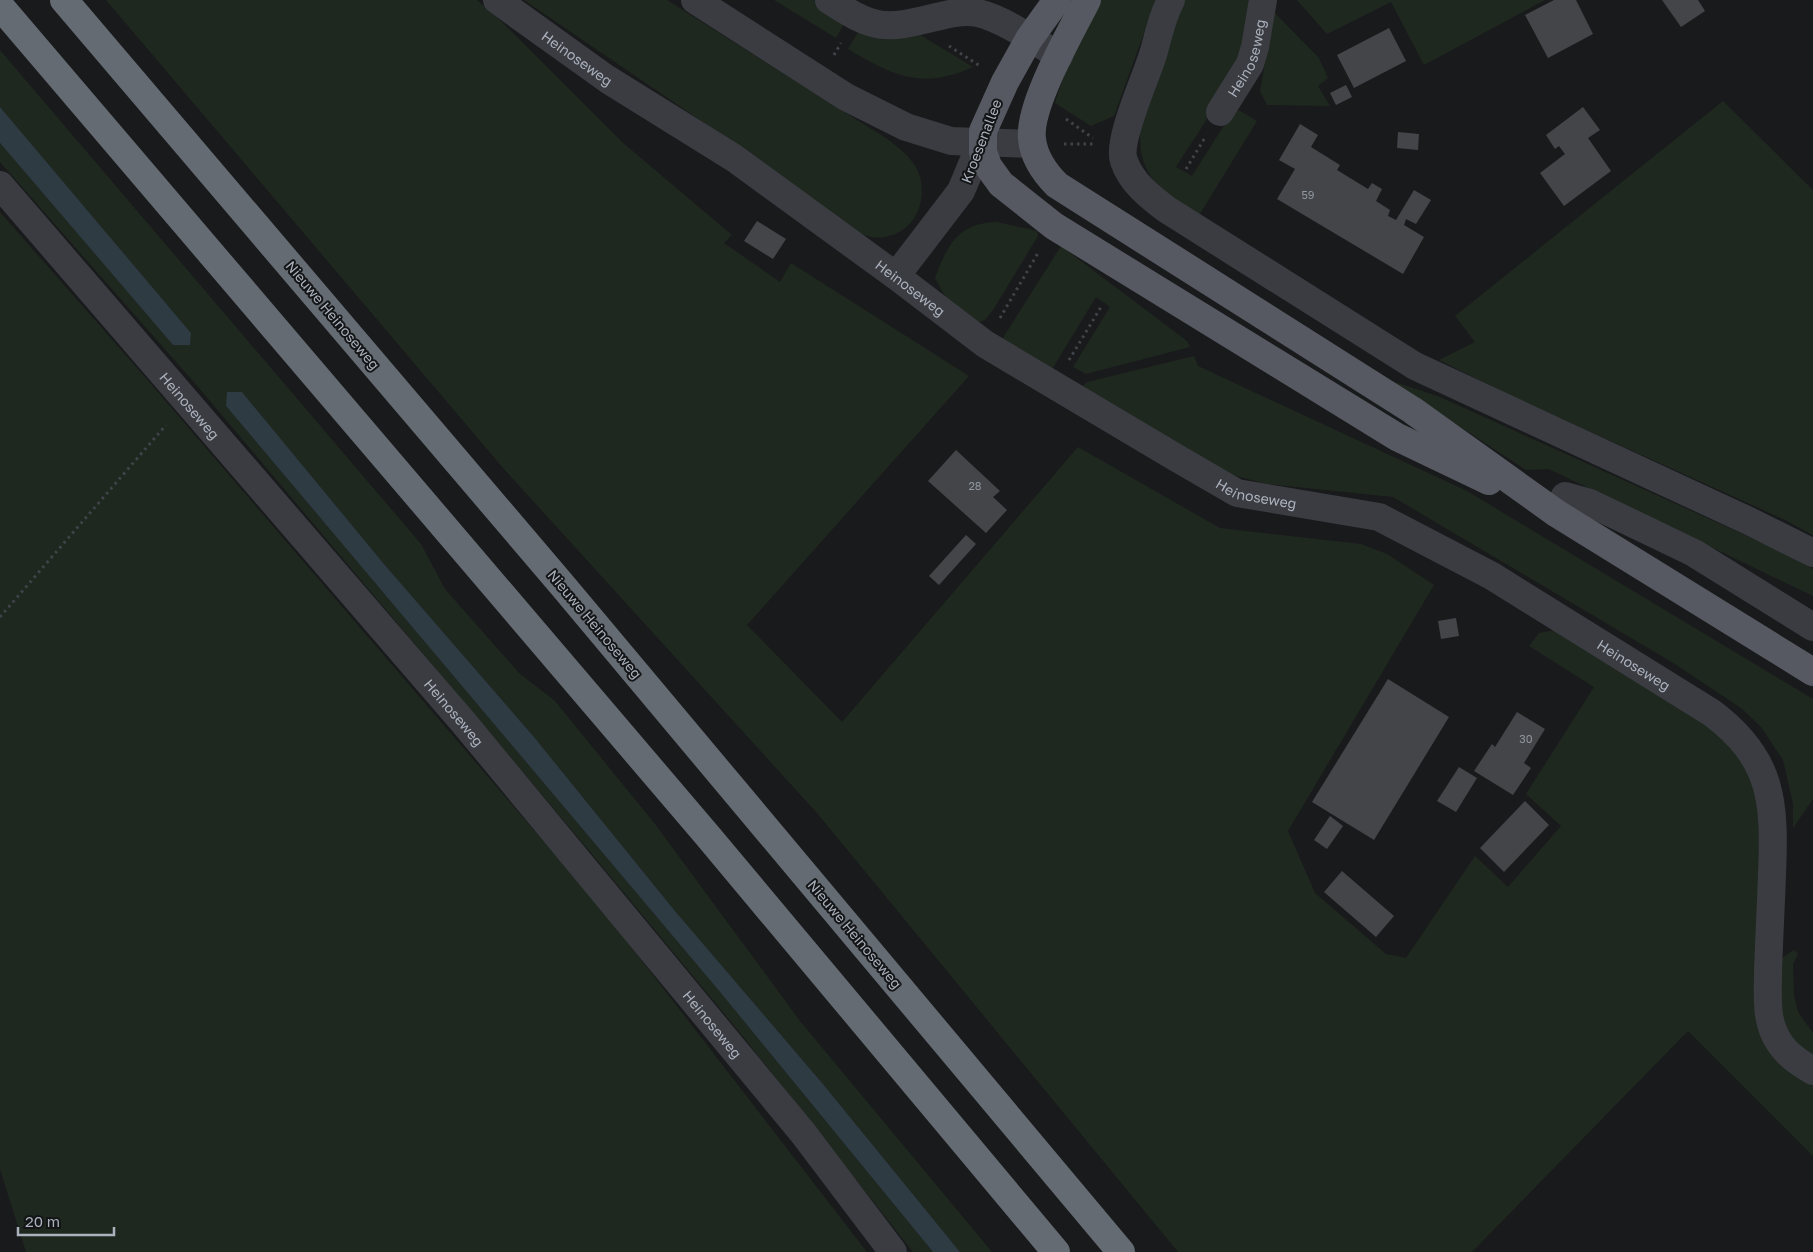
<svg xmlns="http://www.w3.org/2000/svg" width="1813" height="1252" viewBox="0 0 1813 1252" font-family="'Golos Text',sans-serif">
  <style>
    .green { fill: #1f281f }
    .water { fill: #2e3b42 }
    .building { fill: #434549 }
    .lines { fill: none; stroke-linecap: round; stroke-linejoin: round }
    .path { stroke: #404349; stroke-width: 3; stroke-dasharray: 2.5 4; stroke-linecap: butt }
    .minor { stroke: #3a3c42; stroke-width: 28 }
    .major { stroke: #565961; stroke-width: 28 }
    .highway { stroke: #656b73; stroke-width: 28 }
    .labels { text-anchor: middle; dominant-baseline: central; stroke-width: 4; stroke-linejoin: round; paint-order: stroke }
    .number-label { font-size: 11px; fill: #9197a0 }
    .street-label { font-size: 14px; fill: #abb2bd; stroke: #141517 }
  </style>
  <rect width="100%" height="100%" fill="#191a1c"/>
  <g class="green">
    <polygon points="106,0 477,0 499,19 622,142 732,235 724,243 780,282 791,263 969,376 747,625 842,722 1078,447 1220,528 1361,544 1387,554 1434,585 1288,831 1315,893 1386,954 1406,958 1475,856 1508,887 1561,826 1526,794 1594,687 1529,646 1539,633 1555,630 1718,733 1743,763 1753,783 1759,805 1789,1070 1813,1086 1813,1156 1688,1031 1472,1252 1178,1252 817,813 503,468"/>
    <path d="M 524,0 L 667,0 L 889,140 C 900,149 912,158 918,171 C 929,198 916,233 884,237 C 874,239 863,235 854,231 L 773,170 Z"/>
    <polygon points="774,0 813,0 846,20 836,38"/>
    <path d="M 1101,0 L 1156,0 L 1114,116 L 1091,126 L 1055,103 C 1066,66 1081,33 1101,0 Z"/>
    <path d="M 1184,0 L 1251,0 C 1248,22 1245,44 1236,64 C 1221,100 1197,134 1176,167 L 1192,176 L 1235,108 L 1257,121 L 1198,217 C 1164,193 1139,179 1140,133 L 1166,43 Z"/>
    <polygon points="1297,0 1545,0 1424,65 1391,2 1327,34"/>
    <polygon points="1274,12 1319,58 1328,78 1318,86 1330,106 1267,105 1260,91"/>
    <path d="M 860,29 L 917,33 L 973,67 C 922,90 893,76 848,49 Z"/>
    <polygon points="0,50 421,544 445,589 519,673 555,701 655,824 800,1021 992,1252 960,1252 823,1084 675,911 534,737 384,564 242,392 228,392 226,406 720,992 933,1252 913,1252 741,1034 591,853 199,388 0,162 0,143 173,345 190,345 191,333 0,107"/>
    <polygon points="1723,101 1813,190 1813,535 1783,519 1507,394 1439,360 1475,342 1455,316"/>
    <polygon points="0,212 145,377 605,913 867,1252 26,1252 0,1169"/>
    <path d="M 997,222 L 1037,231 L 1038,236 L 993,310 L 985,320 L 977,323 L 947,300 L 935,278 C 947,245 958,223 997,222 Z"/>
    <polygon points="1061,246 1187,341 1190,347 1086,374 1073,367 1110,307 1096,297 1051,371 1001,341"/>
    <polygon points="1194,356 1198,366 1467,491 1813,699 1813,799 1793,828 1793,804 1783,760 1761,727 1741,708 1675,664 1393,497 1267,484 1236,476 1207,463 1081,388 1087,382"/>
    <polygon points="1389,380 1440,397 1769,546 1813,569 1813,596 1549,469 1526,470"/>
    <polygon points="1794,950 1798,954 1793,964 1794,996 1798,1012 1813,1033 1813,1058 1789,1036 1779,1007 1780,959"/>
  </g>
  <g class="water">
    <polygon points="0,107 191,333 190,345 173,345 0,143"/>
    <polygon points="227,392 242,392 384,564 534,737 675,911 823,1084 960,1252 933,1252 720,992 226,406"/>
  </g>
  <g class="building">
    <polygon points="1554,0 1576,0 1593,34 1548,58 1525,15"/>
    <polygon points="1662,0 1698,0 1705,11 1681,27"/>
    <polygon points="1389,28 1406,61 1354,88 1337,55"/>
    <polygon points="1346,85 1352,97 1336,105 1330,93"/>
    <polygon points="1583,107 1600,130 1588,138 1611,171 1564,206 1540,173 1565,154 1559,146 1555,149 1546,135"/>
    <polygon points="1300,124 1318,135 1311,147 1340,165 1337,170 1368,189 1372,183 1382,189 1376,201 1390,210 1388,216 1396,220 1414,190 1431,200 1416,224 1406,219 1404,225 1424,237 1403,274 1277,199 1295,169 1279,160"/>
    <polygon points="1398,132 1419,134 1418,150 1397,148"/>
    <polygon points="757,221 786,239 773,259 744,241"/>
    <polygon points="956,450 1000,491 993,497 1007,510 986,533 928,481"/>
    <polygon points="966,535 976,544 939,585 929,576"/>
    <polygon points="1456,618 1459,636 1441,639 1438,621"/>
    <polygon points="1388,679 1449,717 1374,840 1312,802"/>
    <polygon points="1517,712 1545,729 1524,763 1531,768 1513,795 1474,771 1492,744 1495,747"/>
    <polygon points="1459,767 1477,778 1456,812 1437,801"/>
    <polygon points="1525,801 1549,825 1504,872 1480,848"/>
    <polygon points="1330,816 1343,826 1327,849 1314,840"/>
    <polygon points="1342,871 1394,916 1376,937 1324,892"/>
  </g>
  <g class="lines">
    <g class="path">
      <polyline points="949,46 980,66"/>
      <polyline points="834,55 841,43"/>
      <polyline points="1066,119 1093,138"/>
      <polyline points="1064,144 1093,144"/>
      <polyline points="1186,169 1206,136"/>
      <polyline points="1000,318 1038,253"/>
      <polyline points="1069,360 1101,307"/>
      <polyline points="0,617 166,425"/>
    </g>
    <g class="minor">
      <path id="s1" d="M 497,0 L 607,79 L 734,158 L 896,276 L 985,344 L 1175,457 L 1237,493 L 1379,517 L 1492,576 L 1712,713 C 1773,759 1775,802 1772,874 C 1771,906 1769,939 1768,972 C 1768,996 1765,1021 1779,1042 C 1787,1055 1800,1063 1813,1071"/>
      <polyline points="695,0 846,97 906,127 951,141 1032,144"/>
      <path d="M 829,0 C 875,30 884,30 936,17 C 950,14 964,10 978,13 C 1004,19 1036,42 1059,56"/>
      <path d="M 1171,0 C 1162,17 1159,33 1154,51 C 1148,74 1116,141 1124,161 C 1131,182 1149,196 1166,209 L 1415,366 L 1749,521 L 1813,553"/>
      <path id="s2" d="M 1220,112 L 1250,64 L 1255,47 L 1263,0"/>
      <path id="s3" d="M 0,185 L 464,723 L 803,1133 L 893,1252"/>
      <polyline points="896,276 961,191 981,143"/>
      <polyline points="1556,513 1565,496 1590,503 1694,553 1813,627"/>
    </g>
    <g class="major">
      <polyline points="1057,0 1029,39 1005,82 983,131 983,152 988,166 1001,184 1054,226 1397,437 1489,481"/>
      <path d="M 1087,0 C 1071,32 1028,106 1032,139 C 1034,158 1044,172 1057,185 L 1412,410 L 1556,513 L 1813,672"/>
    </g>
    <g class="highway">
      <polyline points="64,0 563,586 1121,1252"/>
      <polyline points="0,6 707,835 1056,1252"/>
    </g>
  </g>
  <g class="labels">
    <g class="number-label">
      <text x="1308" y="194">59</text>
      <text x="975" y="485">28</text>
      <text x="1526" y="738">30</text>
    </g>
    <g class="street-label">
      <text stroke="none"><textPath href="#s2" startOffset="61">Heinoseweg</textPath></text>
      <text stroke="none"><textPath href="#s1" startOffset="99">Heinoseweg</textPath></text>
      <text transform="translate(981 141) rotate(-69)">Kroesenallee</text>
      <text stroke="none"><textPath href="#s1" startOffset="504">Heinoseweg</textPath></text>
      <text transform="translate(333 315) rotate(50)">Nieuwe Heinoseweg</text>
      <text stroke="none"><textPath href="#s3" startOffset="291">Heinoseweg</textPath></text>
      <text stroke="none"><textPath href="#s1" startOffset="909">Heinoseweg</textPath></text>
      <text transform="translate(595 624) rotate(50)">Nieuwe Heinoseweg</text>
      <text stroke="none"><textPath href="#s1" startOffset="1329">Heinoseweg</textPath></text>
      <text stroke="none"><textPath href="#s3" startOffset="696">Heinoseweg</textPath></text>
      <text transform="translate(855 934) rotate(50)">Nieuwe Heinoseweg</text>
      <text stroke="none"><textPath href="#s3" startOffset="1101">Heinoseweg</textPath></text>
    </g>
  </g>
  <path d="M18 1227v8h96v-8" fill="none" stroke="#abb2bd" stroke-width="2.5"/>
  <text x="25" y="1227" font-size="15" fill="#abb2bd" stroke="#141517" stroke-width="4" paint-order="stroke">20 m</text>
</svg>
